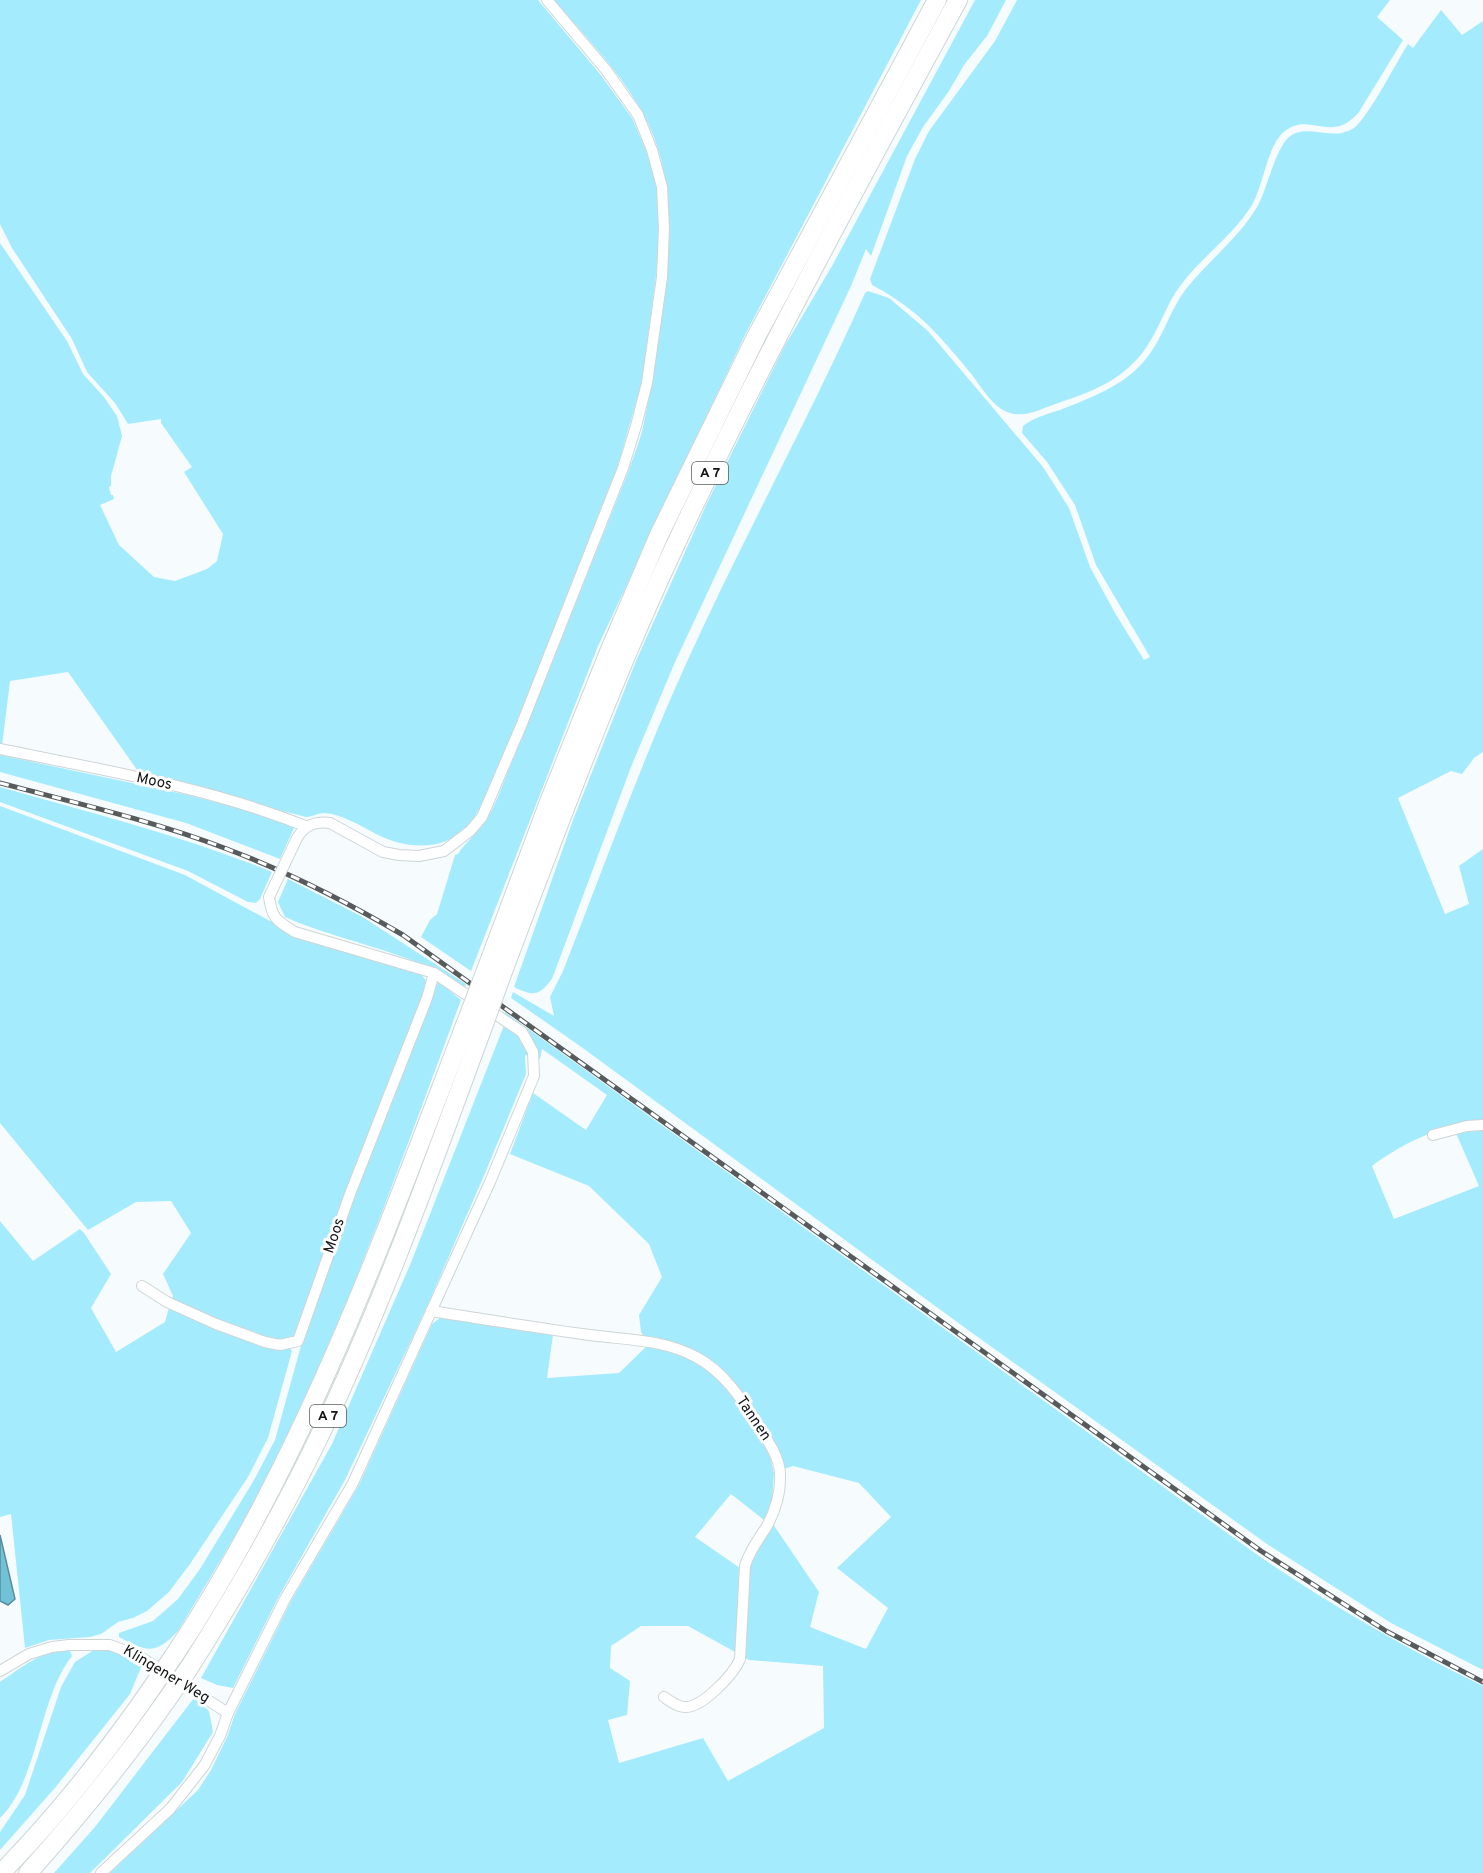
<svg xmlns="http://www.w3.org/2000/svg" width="1483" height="1873" viewBox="0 0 1483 1873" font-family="Overpass,sans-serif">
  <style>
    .green { fill: #a5ebfe }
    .water { fill: #72c2d7; stroke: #568e9d; stroke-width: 1.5 }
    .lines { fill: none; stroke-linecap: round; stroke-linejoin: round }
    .minor-casing { stroke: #cdd5d7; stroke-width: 12 }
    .motorway-casing { stroke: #cdd5d7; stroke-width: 20 }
    .minor { stroke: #fff; stroke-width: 10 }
    .motorway { stroke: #fff; stroke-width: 18 }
    .rail-casing { stroke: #585b5c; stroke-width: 5 }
    .rail { stroke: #fff; stroke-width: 3; stroke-dasharray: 9; stroke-linecap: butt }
    .minor-bridge-casing { stroke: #cdd5d7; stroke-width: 12; stroke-linecap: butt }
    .motorway-bridge-casing { stroke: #cdd5d7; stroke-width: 20; stroke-linecap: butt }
    .minor-bridge { stroke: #fff; stroke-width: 10 }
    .motorway-bridge { stroke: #fff; stroke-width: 18 }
    .labels { text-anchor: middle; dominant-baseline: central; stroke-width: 6; stroke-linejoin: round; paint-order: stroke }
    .shield { fill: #fff; stroke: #5a5b5c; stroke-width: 1.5 }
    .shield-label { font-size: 14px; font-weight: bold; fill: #131516 }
    .street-label { font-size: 15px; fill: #131516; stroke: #fff }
  </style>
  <rect width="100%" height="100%" fill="#f6fcfe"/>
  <g class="green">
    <path d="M 0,0 L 538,0 L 600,74 L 632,118 L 647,153 L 658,188 L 660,229 L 656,276 L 642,382 L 618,465 L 493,782 C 485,797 478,814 467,827 C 443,852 405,849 376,834 C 361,826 342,814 324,813 C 318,813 312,817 306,817 L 140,774 L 68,672 L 10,681 L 2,746 L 0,746 L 0,243 L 67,341 L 83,374 L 104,397 L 117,416 L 122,436 L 111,476 L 111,486 L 109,487 L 111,495 L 113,495 L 114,499 L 100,505 L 119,545 L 154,577 L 175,581 L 207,569 L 217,561 L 223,534 L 184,472 L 192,467 L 161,423 L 161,419 L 128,424 L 115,403 L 87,372 L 72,339 L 12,248 L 0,224 Z"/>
    <path d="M 554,0 L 921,0 L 745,335 L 598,646 L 471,971 L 421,937 L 430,920 L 437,914 L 455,855 L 458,854 C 466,841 478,833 486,820 C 492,811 497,799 501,789 L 629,470 C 634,454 641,439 644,422 C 651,390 655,357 660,324 C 670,252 679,176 641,110 C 618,70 584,35 554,0 Z"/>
    <path d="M 975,0 L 1006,0 L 987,36 L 964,65 L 949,91 L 923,127 L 907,156 L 871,256 L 866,249 L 851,286 L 675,662 L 631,767 L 552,979 C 538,997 533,996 514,987 L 573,820 L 636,661 L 707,503 L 784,347 L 832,266 Z"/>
    <path d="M 1017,0 L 1390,0 L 1377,17 L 1403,40 L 1359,112 C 1331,145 1311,111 1285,131 C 1267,145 1264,184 1252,205 C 1233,236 1201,257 1180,286 C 1168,302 1162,321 1152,338 C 1131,376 1098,390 1058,403 C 1043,408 1026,418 1010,413 C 992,407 983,389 972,375 C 959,359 945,342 930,327 C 913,310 893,296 872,285 L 870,279 L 915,159 L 929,131 L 995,41 Z"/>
    <path d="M 1441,10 L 1462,35 L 1483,21 L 1483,752 L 1474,758 L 1462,774 L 1451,771 L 1398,798 L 1445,914 L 1469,904 L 1459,866 L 1483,849 L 1483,1122 C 1443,1124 1404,1142 1372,1166 L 1394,1219 L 1479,1186 L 1455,1131 L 1483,1128 L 1483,1670 L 1391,1623 L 1267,1544 L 968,1330 L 580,1046 L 511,998 L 513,992 L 554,1016 L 550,997 L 563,971 C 603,869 640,766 685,666 C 742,540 809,419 865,293 L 868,291 L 889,298 L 928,331 L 1043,467 L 1069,508 L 1090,567 L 1115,613 L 1144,660 L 1150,657 L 1096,565 L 1075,505 L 1047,462 L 1022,433 L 1023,426 C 1033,418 1047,414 1060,410 C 1090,398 1124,386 1145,360 C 1163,339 1169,311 1186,289 C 1208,261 1238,239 1257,207 C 1267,190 1275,149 1289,137 C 1303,125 1324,136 1342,133 C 1345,132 1351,130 1354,128 C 1369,116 1396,63 1408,44 L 1413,48 Z"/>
    <polygon points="0,755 188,795 279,819 294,828 280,859 186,823 0,772"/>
    <path d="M 0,787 C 91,813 184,836 272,872 L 260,899 L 256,903 L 248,902 L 188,871 L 0,802 Z"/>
    <path d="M 0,806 L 185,875 L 294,934 L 421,974 L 425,979 L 427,985 L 297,1334 C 286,1342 278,1341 266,1339 L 171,1301 L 173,1296 L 163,1274 L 191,1233 L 171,1201 L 136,1202 L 88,1230 L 0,1123 Z"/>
    <path d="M 288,879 L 361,916 L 466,984 L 465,987 C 411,951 344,943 285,917 L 278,902 Z"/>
    <path d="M 439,982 L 461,1000 C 408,1143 357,1287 293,1426 C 261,1497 218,1564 178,1631 C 156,1655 146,1652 119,1637 L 119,1633 L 153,1621 L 178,1599 L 200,1569 L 254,1480 L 275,1440 L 302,1342 L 353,1195 L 434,987 Z"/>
    <path d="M 505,1012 L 1259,1556 C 1331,1605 1405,1648 1483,1686 L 1483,1873 L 110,1873 L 198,1790 L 211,1770 L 227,1737 L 235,1714 L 291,1601 L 359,1485 L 432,1324 L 441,1317 L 506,1325 L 553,1335 L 547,1378 L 619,1373 L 648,1345 L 677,1351 L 697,1361 L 715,1374 L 747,1415 L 768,1448 L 774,1473 L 772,1501 L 764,1520 L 731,1494 L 695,1537 L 740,1568 L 737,1653 L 688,1626 L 641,1626 L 611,1646 L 610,1668 L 630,1681 L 627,1715 L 608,1720 L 619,1763 L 703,1738 L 728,1781 L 824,1728 L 823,1666 L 749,1660 L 745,1658 L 749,1574 L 751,1561 L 773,1524 L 819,1592 L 810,1627 L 866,1649 L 888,1608 L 837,1568 L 891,1517 L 859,1483 L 793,1466 L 784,1469 C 757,1406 719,1346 645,1338 L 641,1332 L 639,1315 L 662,1277 L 649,1244 L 589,1186 L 510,1154 L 533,1093 L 586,1130 L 607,1095 L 542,1049 L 540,1059 L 525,1055 L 526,1074 L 483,1178 L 425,1311 L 345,1480 L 278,1598 L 233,1688 L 217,1685 L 201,1678 L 332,1444 L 410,1265 L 503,1028 Z"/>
    <polygon points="0,1221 33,1261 80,1229 84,1233 111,1274 91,1308 116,1352 165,1322 169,1308 289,1347 292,1351 268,1438 248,1477 190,1564 169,1592 147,1611 133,1618 118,1622 101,1634 90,1637 49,1640 25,1648 11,1514 0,1517"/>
    <path d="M 67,1648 L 70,1651 L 72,1656 C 38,1699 39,1780 0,1818 L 0,1682 C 22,1667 40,1652 67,1648 Z"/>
    <polygon points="97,1648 116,1652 142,1665 130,1694 54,1789 0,1850 0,1832 25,1795 61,1687 75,1662"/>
    <polygon points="194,1698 209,1711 213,1732 182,1782 90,1873 54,1873 95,1827"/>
  </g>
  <polygon class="water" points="0,1535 15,1599 8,1605 0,1601"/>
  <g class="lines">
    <g class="minor-casing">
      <g id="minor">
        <path d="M 0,749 C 102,770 208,787 305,826"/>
        <path d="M 297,838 C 305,825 315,821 330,823 L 383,852 L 399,855 L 419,856 L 444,851 L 470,831 L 482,817 L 521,726 L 623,468 L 636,426 L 647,383 L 662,277 L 664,228 L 662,187 L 652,150 L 638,115 L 606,70 L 547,0"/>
        <polyline points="1433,1135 1467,1126 1483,1125"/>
        <polyline points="142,1286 167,1302 216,1324 265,1342 280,1345 298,1341 350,1194 427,998 434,973"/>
        <path d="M 431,1311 C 484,1319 537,1328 590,1335 C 626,1340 663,1339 696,1357 C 723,1371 742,1399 757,1424 C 766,1438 779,1456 780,1473 C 781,1491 775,1511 767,1526 C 759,1539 749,1551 745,1566 L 740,1659 C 734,1674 702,1708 685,1707 C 677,1707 670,1701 664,1697"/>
        <polyline points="0,1671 29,1654 52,1647 69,1645 110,1645 139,1656 228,1713"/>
        <path d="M 101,1873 L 170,1809 L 204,1766 L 220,1736 L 228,1713 L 285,1599 L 353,1483 L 490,1182 L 534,1076 L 533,1052 L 522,1032 L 434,973 L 295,932 C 277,921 272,919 269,897"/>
      </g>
    </g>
    <g class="motorway-casing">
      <g id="motorway">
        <polyline points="491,957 549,802 609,652 659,535 756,337 937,0"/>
        <path d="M 505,966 C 560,821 614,674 681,533 C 766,352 862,176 958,0"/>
        <path d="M 173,1657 C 303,1463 381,1244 464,1028"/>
        <path d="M 189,1668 C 236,1594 280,1518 318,1439 C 381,1308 430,1171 480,1035"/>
        <path d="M 1,1873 C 56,1817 106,1754 151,1689"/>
        <path d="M 28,1873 C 77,1818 123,1762 166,1701"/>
      </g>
    </g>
    <use href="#minor" class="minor"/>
    <use href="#motorway" class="motorway"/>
    <g class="rail-casing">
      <path id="rail" d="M 0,783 C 76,803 154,821 227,849 C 288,872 347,902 403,935 L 1261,1551 L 1386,1631 L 1483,1682"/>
    </g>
    <use href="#rail" class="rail"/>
    <g class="minor-bridge-casing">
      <polyline id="minor-bridge" points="269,897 297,838"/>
    </g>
    <g class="motorway-bridge-casing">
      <g id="motorway-bridge">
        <polyline points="464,1028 491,957"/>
        <polyline points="480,1035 505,966"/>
        <polyline points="151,1689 173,1657"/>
        <polyline points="166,1701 189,1668"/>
      </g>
    </g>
    <use href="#minor-bridge" class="minor-bridge"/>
    <use href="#motorway-bridge" class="motorway-bridge"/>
  </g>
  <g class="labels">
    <g class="shield">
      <rect x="692" y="462" width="36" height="22" rx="4.5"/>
      <rect x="310" y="1405" width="36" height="22" rx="4.5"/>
    </g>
    <g class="shield-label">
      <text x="710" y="473">A 7</text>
      <text x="328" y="1416">A 7</text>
    </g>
    <g class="street-label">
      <text transform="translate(154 782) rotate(12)">Moos</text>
      <text transform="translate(335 1236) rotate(-71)">Moos</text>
      <text transform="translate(753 1419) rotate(56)">Tannen</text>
      <text transform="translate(166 1675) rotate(31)">Klingener Weg</text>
    </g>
  </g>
</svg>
